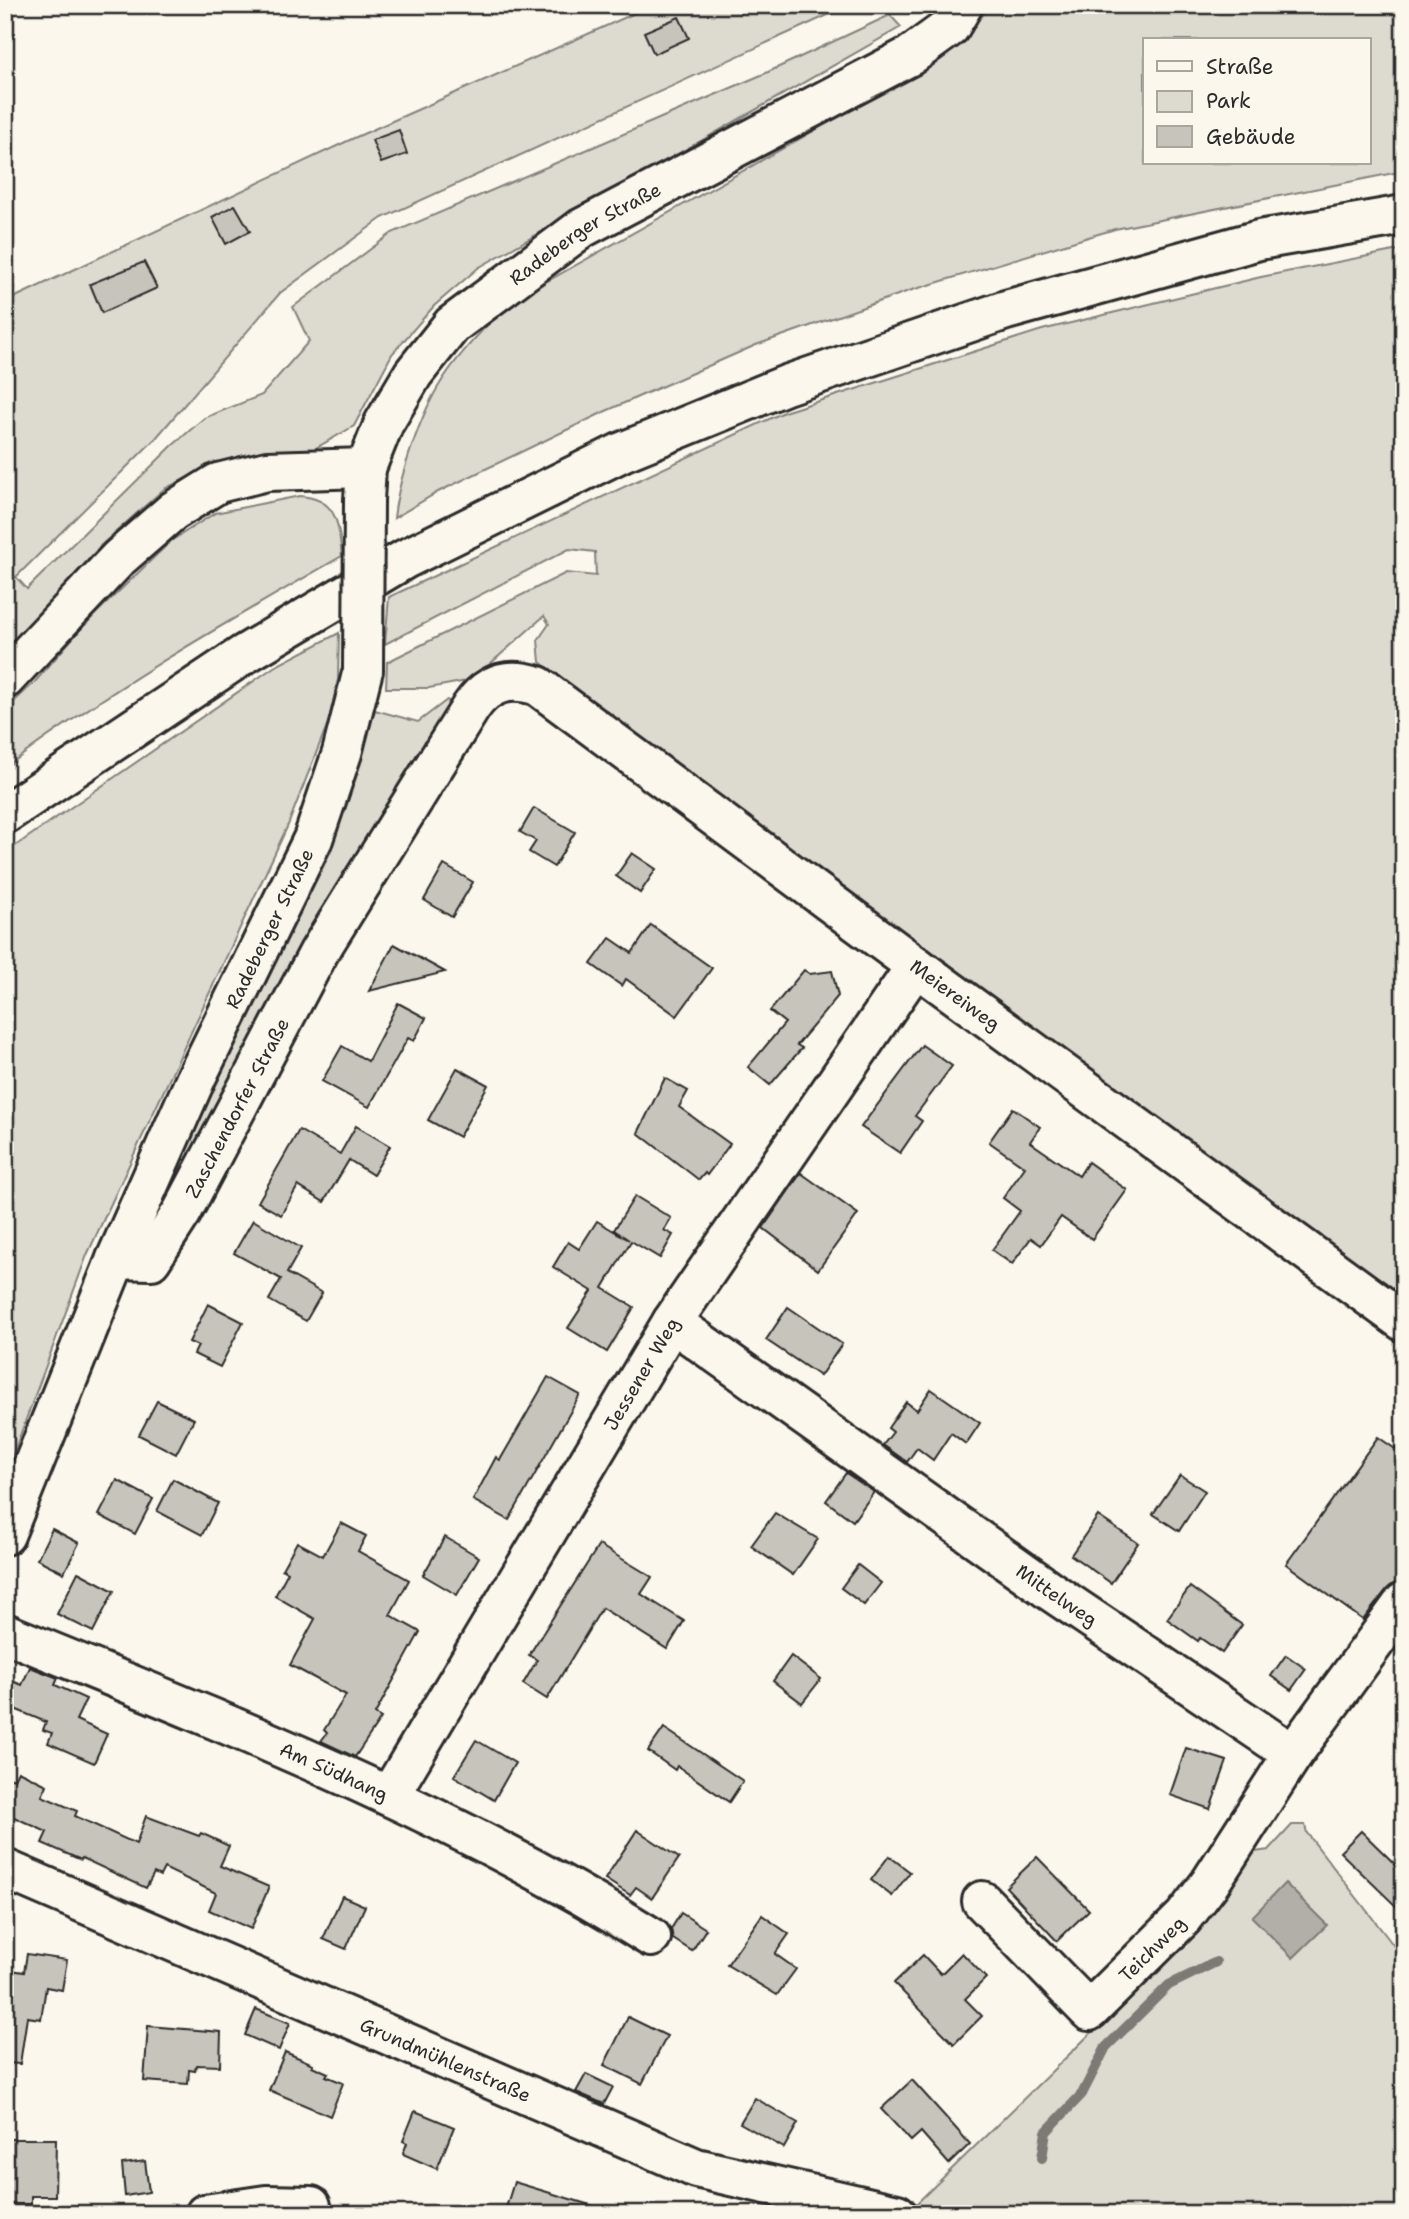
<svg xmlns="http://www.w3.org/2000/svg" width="1409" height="2219" viewBox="0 0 1409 2219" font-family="'Shantell Sans',sans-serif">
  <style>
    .green { fill: #dddad0; stroke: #84827e; stroke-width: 2; fill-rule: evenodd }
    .water { fill: #b1afa7; stroke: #7b7a75; stroke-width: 2 }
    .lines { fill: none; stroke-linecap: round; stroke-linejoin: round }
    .stream { stroke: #7b7a75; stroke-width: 10 }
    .building { fill: #c7c4bc; stroke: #2b2b2b; stroke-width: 2 }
    .minor-casing { stroke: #2b2b2b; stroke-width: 44 }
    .highway-casing { stroke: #2b2b2b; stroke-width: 44 }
    .minor { stroke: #fbf7ec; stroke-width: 38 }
    .highway { stroke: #fbf7ec; stroke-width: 38 }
    .minor-bridge-casing { stroke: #2b2b2b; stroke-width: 44; stroke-linecap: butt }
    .minor-bridge { stroke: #fbf7ec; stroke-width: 38 }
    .labels { text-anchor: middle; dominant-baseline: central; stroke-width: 5; stroke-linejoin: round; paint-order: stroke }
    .street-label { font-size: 19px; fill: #2b2b2b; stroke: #fbf7ec }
  </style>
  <rect width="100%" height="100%" fill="#fbf7ec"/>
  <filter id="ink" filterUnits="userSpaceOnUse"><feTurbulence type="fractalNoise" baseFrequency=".0143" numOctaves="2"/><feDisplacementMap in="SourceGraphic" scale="14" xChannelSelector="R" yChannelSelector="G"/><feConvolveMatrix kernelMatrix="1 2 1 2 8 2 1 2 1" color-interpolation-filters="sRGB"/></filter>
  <g filter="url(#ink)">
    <g class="green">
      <polygon points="653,5 850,5 382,218 280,293 156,438 16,577 27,589 172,446 204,418 262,395 309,341 293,307 392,233 766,73 890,15 901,27 478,268 434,306 392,354 354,426 314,449 219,462 164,489 100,546 5,657 5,588 15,577 5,568 5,302 354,138"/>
      <path d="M 993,5 L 1404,5 L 1404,171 L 1115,229 L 909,291 L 756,345 L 606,411 L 438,492 L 394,518 C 398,481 419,419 438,387 C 456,356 483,330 507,304 L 929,66 ZM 1145,40 L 1369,40 L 1369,163 L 1145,163 Z"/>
      <polygon points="1404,249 1404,1303 600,721 604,711 540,662 538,640 549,624 544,616 472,680 429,688 386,688 387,662 566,573 596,576 595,552 569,549 385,644 389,597 784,412 1042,330 1261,277"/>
      <path d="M 300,496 C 338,499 338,523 342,556 C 227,622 111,688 5,768 L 5,710 L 34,683 L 84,625 L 171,541 L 215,513 Z"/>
      <polygon points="339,633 338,679 329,720 288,825 87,1255 5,1476 5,853 274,667"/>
      <polygon points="447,700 456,706 145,1244 135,1241 324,855 354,782 375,710 418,722"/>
      <polygon points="1292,1825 1305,1825 1307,1833 1404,1959 1404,2214 954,2214 915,2205 1090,2034 1103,2014 1248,1853 1269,1850"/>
    </g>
    <polygon class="water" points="1285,1883 1327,1925 1293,1958 1252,1917"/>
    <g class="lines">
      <polyline class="stream" points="1042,2158 1046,2132 1082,2094 1106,2047 1169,1985 1216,1962"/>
    </g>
    <g class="building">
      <polygon points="679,17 689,38 654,54 644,32"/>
      <polygon points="399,130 407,154 381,163 372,140"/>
      <polygon points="235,205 250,231 226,244 212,217"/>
      <polygon points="144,262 157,288 102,313 90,284"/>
      <polygon points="534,808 575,832 554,867 529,852 536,841 520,832"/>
      <polygon points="632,853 656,869 640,893 616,876"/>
      <polygon points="444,865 473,882 452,917 424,900"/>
      <polygon points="651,925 712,968 677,1016 626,979 622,986 591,964 610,938 632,953"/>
      <polygon points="394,944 445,972 369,991"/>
      <polygon points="804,970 810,974 832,971 838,996 797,1045 802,1048 770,1085 748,1067 785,1023 770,1011"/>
      <polygon points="398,1003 426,1018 414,1041 408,1038 369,1107 322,1081 342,1046 368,1061"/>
      <polygon points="922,1045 952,1066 915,1116 922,1121 900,1153 861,1127"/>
      <polygon points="457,1068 488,1085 459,1137 428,1120"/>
      <polygon points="665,1078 688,1091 679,1107 730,1144 707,1175 705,1173 699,1180 638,1133"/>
      <polygon points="1013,1108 1040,1127 1030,1142 1079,1176 1088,1162 1127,1190 1092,1239 1061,1217 1041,1245 1031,1238 1012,1264 992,1250 1020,1211 1003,1198 1025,1167 989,1142"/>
      <polygon points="356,1126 390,1146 373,1175 349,1160 324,1202 298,1186 281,1215 258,1202 299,1130 340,1154"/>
      <polygon points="801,1173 858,1214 818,1270 763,1228"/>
      <polygon points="635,1196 671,1218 664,1230 673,1235 660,1258 631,1241 603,1288 634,1307 607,1352 568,1328 592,1291 553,1267 568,1242 579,1249 597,1221 629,1240 614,1230"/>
      <polygon points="253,1220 301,1248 287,1273 322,1293 306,1321 269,1300 281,1279 234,1253"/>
      <polygon points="208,1304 243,1322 220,1367 194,1354 198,1346 189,1342"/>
      <polygon points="788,1307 842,1344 820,1376 766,1340"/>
      <polygon points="548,1377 580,1395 509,1520 473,1500 496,1457 500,1460"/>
      <polygon points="931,1389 980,1423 966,1444 951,1433 933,1460 917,1448 907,1462 883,1445 893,1432 888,1428 906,1402 917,1410"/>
      <polygon points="157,1401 194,1419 176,1454 139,1435"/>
      <polygon points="1378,1437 1404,1455 1404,1579 1387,1589 1363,1620 1286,1564"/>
      <polygon points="846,1473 874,1492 853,1521 826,1501"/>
      <polygon points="1180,1475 1205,1491 1179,1531 1153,1514"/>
      <polygon points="173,1479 218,1503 202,1535 157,1511"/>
      <polygon points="117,1480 153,1499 135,1534 99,1515"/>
      <polygon points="775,1513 818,1539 793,1575 751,1546"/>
      <polygon points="1098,1516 1138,1543 1111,1583 1071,1555"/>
      <polygon points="341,1523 366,1536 358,1551 409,1580 390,1615 420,1632 375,1714 381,1718 355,1757 321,1741 327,1733 324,1730 346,1695 290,1665 315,1619 275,1596 288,1572 282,1569 297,1542 323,1556"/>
      <polygon points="52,1529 79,1543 64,1573 37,1559"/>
      <polygon points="445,1537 479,1557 457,1595 423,1575"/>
      <polygon points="599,1545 652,1577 641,1594 684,1621 667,1649 602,1608 547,1699 523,1684 537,1660 529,1655"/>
      <polygon points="858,1565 881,1583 864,1605 841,1588"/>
      <polygon points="78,1572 114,1591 93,1632 57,1614"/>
      <polygon points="1190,1587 1242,1625 1222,1653 1200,1638 1198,1641 1167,1619"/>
      <polygon points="1286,1655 1306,1669 1291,1690 1271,1676"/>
      <polygon points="791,1656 821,1679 802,1703 773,1681"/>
      <polygon points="30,1667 58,1678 55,1685 86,1699 76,1720 107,1734 94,1763 48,1743 52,1733 43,1730 46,1722 5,1705 5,1678 22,1685"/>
      <polygon points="664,1728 743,1781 729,1802 677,1766 675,1770 648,1751"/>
      <polygon points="476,1740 515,1763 494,1800 454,1776"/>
      <polygon points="1186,1748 1227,1761 1210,1809 1170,1795"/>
      <polygon points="18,1771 47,1785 42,1796 77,1811 75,1816 136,1844 146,1816 199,1836 201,1833 229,1846 220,1866 269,1887 251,1929 209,1910 216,1893 164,1868 160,1876 154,1873 146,1888 82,1858 81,1860 42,1843 47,1832 5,1813 5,1775 14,1779"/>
      <polygon points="637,1830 679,1858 652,1898 636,1887 630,1895 605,1879"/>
      <polygon points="1361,1831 1404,1873 1404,1914 1340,1852"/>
      <polygon points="889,1856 910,1872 892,1896 871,1880"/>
      <polygon points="1037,1857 1089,1910 1057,1941 1006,1887"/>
      <polygon points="342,1896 365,1906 346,1949 323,1939"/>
      <polygon points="681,1913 706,1929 692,1951 673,1939 671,1929"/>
      <polygon points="762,1915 789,1934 775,1954 796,1969 777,1995 727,1965"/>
      <polygon points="962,1953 986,1978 965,1999 982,2016 954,2044 894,1983 923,1955 941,1974"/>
      <polygon points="27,1954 67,1960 62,1990 46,1987 41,2019 27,2017 20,2064 5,2063 5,1969 24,1972"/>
      <polygon points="256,2009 290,2023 279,2050 245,2035"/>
      <polygon points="628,2017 667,2036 642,2084 604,2065"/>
      <polygon points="148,2026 221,2032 220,2066 196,2065 195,2071 189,2070 188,2084 144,2081"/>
      <polygon points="285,2052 313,2064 312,2066 328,2073 326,2076 343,2083 330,2116 269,2090"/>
      <polygon points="586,2074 613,2087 604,2104 576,2092"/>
      <polygon points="912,2080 970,2144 949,2164 921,2132 911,2141 881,2109"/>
      <polygon points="755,2098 798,2123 784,2148 740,2123"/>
      <polygon points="415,2111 454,2127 437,2169 403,2154 407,2143 403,2141"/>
      <polygon points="10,2139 56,2139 55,2196 31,2196 31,2204 6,2204 6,2153 10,2153"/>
      <polygon points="145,2161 149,2192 125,2196 122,2164"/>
      <polygon points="514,2182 600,2208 599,2214 504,2214"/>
    </g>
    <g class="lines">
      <g class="minor-casing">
        <g id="minor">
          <path id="s1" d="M 364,500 L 366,468 L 384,423 L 413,374 L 452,325 L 582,228 L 910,56 L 950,27 L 963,5"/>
          <polyline points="5,679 119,558 173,511 218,483 267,471 366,468"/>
          <path id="s2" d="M 116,1259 L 151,1260 L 182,1212 L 319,952 L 471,707 C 488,682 510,677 538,686 L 916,966 L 1404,1322"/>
          <path id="s3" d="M 672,1322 L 1049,1590 L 1293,1754"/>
          <path id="s4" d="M 5,1535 L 116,1259 L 197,1076 L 313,839 L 342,753 L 363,670"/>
          <path id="s5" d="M 5,1633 C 225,1723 450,1811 651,1937"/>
          <path id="s6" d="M 389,1796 L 672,1322 L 916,966"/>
          <path id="s7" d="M 5,1869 L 696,2168 L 897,2214"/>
          <path id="s8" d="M 982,1901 L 1089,2011 L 1184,1917 L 1210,1883 L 1293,1754 L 1404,1602"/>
          <polyline points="205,2214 266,2205 311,2206"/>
        </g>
      </g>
      <g class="highway-casing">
        <polyline id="highway" points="5,814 243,655 405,559 622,452 786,385 1006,310 1259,240 1404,215"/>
      </g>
      <use href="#minor" class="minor"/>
      <use href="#highway" class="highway"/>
      <g class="minor-bridge-casing">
        <polyline id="minor-bridge" points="363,670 364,500"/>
      </g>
      <use href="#minor-bridge" class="minor-bridge"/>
    </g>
  </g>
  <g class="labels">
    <g class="street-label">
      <text stroke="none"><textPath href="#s1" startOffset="362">Radeberger Straße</textPath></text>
      <text stroke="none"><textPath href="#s4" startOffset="662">Radeberger Straße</textPath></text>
      <text stroke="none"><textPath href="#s2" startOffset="1270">Meiereiweg</textPath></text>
      <text stroke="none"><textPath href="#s2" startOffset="210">Zaschendorfer Straße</textPath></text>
      <text stroke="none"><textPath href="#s6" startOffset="492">Jessener Weg</textPath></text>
      <text stroke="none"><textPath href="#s3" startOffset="472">Mittelweg</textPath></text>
      <text stroke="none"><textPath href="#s5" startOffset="357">Am Südhang</textPath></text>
      <text stroke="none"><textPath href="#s8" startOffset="242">Teichweg</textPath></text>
      <text stroke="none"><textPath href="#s7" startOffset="480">Grundmühlenstraße</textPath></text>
    </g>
  </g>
  <rect width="1409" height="2219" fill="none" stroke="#fbf7ec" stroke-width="28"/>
  <rect x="14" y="14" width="1381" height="2191" fill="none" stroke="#2b2b2b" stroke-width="2.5" filter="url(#ink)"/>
  <rect x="1143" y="38" width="228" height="126" fill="#fbf7ec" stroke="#a8a59f" stroke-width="2"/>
  <rect x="1157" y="61" width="35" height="10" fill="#fbf7ec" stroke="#a8a59f" stroke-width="2"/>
  <text x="1206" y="74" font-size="21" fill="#2b2b2b">Straße</text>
  <rect x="1157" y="91" width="35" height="21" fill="#dddad0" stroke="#a8a59f" stroke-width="2"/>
  <text x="1206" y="108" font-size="21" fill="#2b2b2b">Park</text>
  <rect x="1157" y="126" width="35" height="21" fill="#c7c4bc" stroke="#a8a59f" stroke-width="2"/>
  <text x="1206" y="144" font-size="21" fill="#2b2b2b">Gebäude</text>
</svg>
